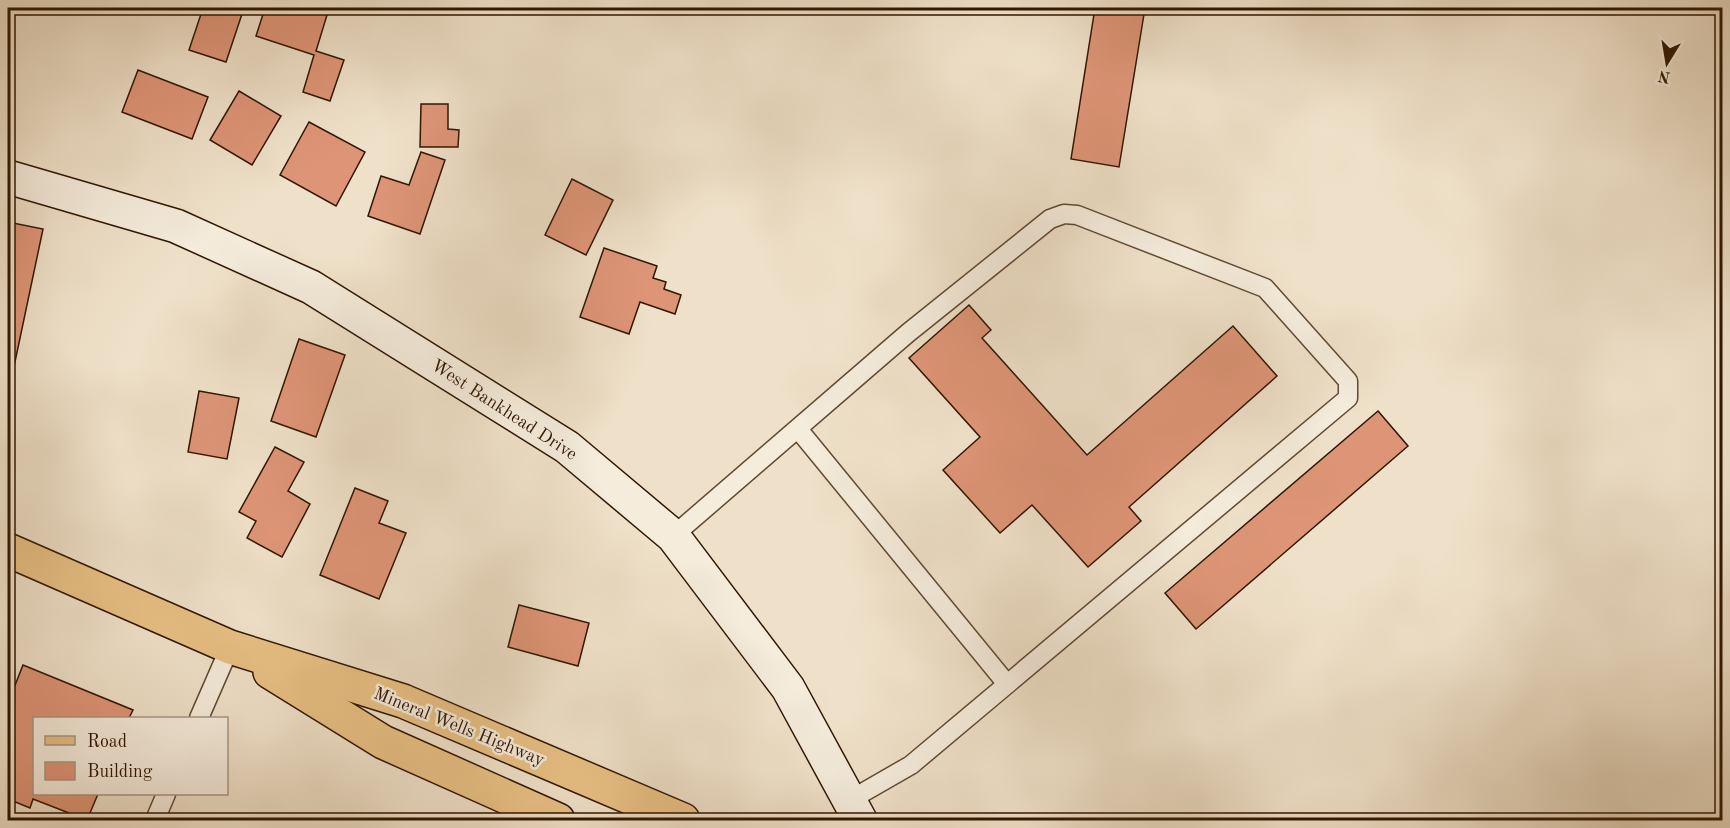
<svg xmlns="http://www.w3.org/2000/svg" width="1730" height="828" viewBox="0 0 1730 828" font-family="'Old Standard TT',serif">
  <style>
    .building { fill: #de9577; stroke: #301600; stroke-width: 1.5 }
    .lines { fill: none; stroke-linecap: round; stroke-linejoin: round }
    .lane-casing { stroke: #604932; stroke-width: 21 }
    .secondary-casing { stroke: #301600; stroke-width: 36 }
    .primary-casing { stroke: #301600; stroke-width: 36 }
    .lane { stroke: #f5ecdc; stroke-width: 18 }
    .secondary { stroke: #f5ecdc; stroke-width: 33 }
    .primary { stroke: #e8c084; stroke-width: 33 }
    .labels { text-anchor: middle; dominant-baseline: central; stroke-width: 5; stroke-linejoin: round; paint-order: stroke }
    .street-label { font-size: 18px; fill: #301600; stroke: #f5ecdc }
  </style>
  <rect width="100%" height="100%" fill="#efe1c9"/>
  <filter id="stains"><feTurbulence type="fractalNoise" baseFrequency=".00333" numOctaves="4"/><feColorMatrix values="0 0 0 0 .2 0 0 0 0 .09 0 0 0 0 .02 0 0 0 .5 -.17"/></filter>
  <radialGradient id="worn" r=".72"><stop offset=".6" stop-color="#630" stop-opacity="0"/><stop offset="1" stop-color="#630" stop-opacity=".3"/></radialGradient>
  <g class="building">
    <polygon points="203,8 244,8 226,62 189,50"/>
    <polygon points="265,8 304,8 327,15 316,51 344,60 330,101 303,92 314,55 256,36"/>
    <polygon points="1095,8 1145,8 1119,167 1071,159"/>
    <polygon points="138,70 208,97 192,139 122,112"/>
    <polygon points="239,91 281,116 252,165 210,140"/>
    <polygon points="421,104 448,104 448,129 459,130 458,147 420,147"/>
    <polygon points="309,122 365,152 336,206 280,175"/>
    <polygon points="421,152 445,160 420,234 368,216 381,176 409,185"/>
    <polygon points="572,179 613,200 586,255 545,235"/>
    <polygon points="8,222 43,229 8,395"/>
    <polygon points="604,248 657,266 653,278 666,282 664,289 681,295 675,314 640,302 629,334 580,317"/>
    <polygon points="969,305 991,330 982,338 1087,455 1233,326 1277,376 1129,507 1141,521 1088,567 1032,505 1000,533 943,470 980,437 909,358"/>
    <polygon points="299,339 345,355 316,437 271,421"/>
    <polygon points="199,391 239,398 227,459 188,452"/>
    <polygon points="1378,411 1408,446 1196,629 1165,593"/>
    <polygon points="275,447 304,462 288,491 310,504 282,557 247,538 256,521 239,512"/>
    <polygon points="355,488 388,501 379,523 406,533 379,599 320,575"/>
    <polygon points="519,605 589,623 578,666 508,647"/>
    <polygon points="23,665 133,710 129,718 34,718 34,794 98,794 87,820 33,799 30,808 8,799 8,703"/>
  </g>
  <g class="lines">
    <g class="lane-casing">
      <g id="lane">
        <polyline points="798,429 1007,684"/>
        <polyline points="673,536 908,333 1050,219 1064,214 1077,215 1265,288 1348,381 1348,398 911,765 850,800"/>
        <polyline points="199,718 230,647"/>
        <polyline points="155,820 166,794"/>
      </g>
    </g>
    <g class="secondary-casing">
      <polyline id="secondary" points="8,177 176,226 311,287 567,447 673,536 788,688 860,820"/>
    </g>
    <g class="primary-casing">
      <g id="primary">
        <polyline points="8,550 230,647 403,701 683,820"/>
        <polyline points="270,672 383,742 558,820"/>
      </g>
    </g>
    <use href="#lane" class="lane"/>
    <use href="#secondary" class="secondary"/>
    <use href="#primary" class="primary"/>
  </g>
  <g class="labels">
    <g class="street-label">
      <text transform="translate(504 410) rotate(33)">West Bankhead Drive</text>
      <text transform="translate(459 727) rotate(22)">Mineral Wells Highway</text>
    </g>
  </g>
  <rect width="1730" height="828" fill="none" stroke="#efe1c9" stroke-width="30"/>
  <rect x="9" y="9" width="1712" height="810" fill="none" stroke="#301600" stroke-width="3"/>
  <rect x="15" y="15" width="1700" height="798" fill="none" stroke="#301600" stroke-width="1.5"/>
  <rect x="33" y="717" width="195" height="78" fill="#f5ecdc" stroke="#a69684" stroke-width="1.5"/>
  <rect x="45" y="736" width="30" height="9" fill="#e8c084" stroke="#a69684" stroke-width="1.5"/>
  <text x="87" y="747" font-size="18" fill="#301600">Road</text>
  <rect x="45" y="762" width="30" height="18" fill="#de9577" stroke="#a69684" stroke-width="1.5"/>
  <text x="87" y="777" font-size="18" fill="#301600">Building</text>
  <g transform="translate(1667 63) rotate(191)" stroke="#f5ecdc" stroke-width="4.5" paint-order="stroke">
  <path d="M0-4.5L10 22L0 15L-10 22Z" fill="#301600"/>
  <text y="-9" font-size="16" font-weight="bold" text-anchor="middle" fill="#301600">N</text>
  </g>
  <rect width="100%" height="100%" filter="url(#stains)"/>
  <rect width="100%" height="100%" fill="url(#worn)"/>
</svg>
